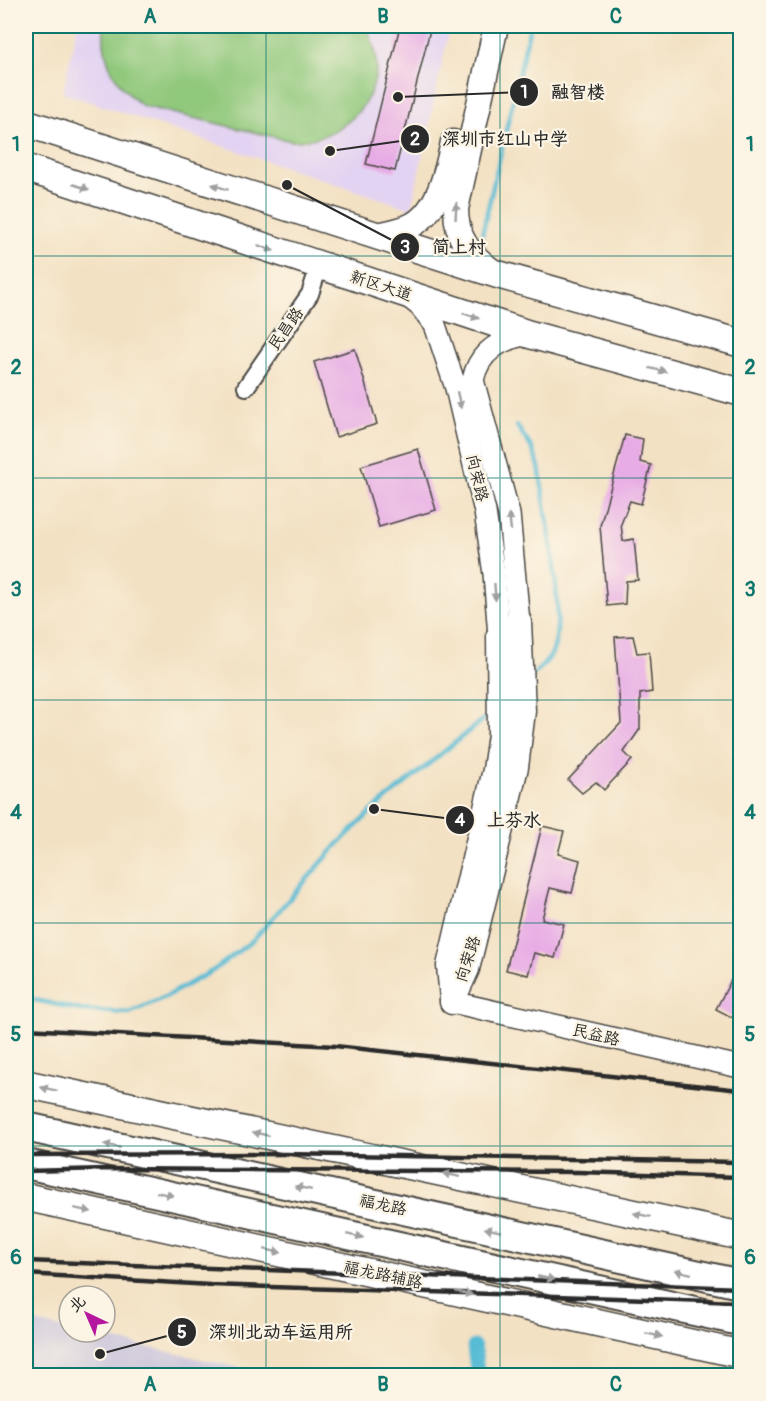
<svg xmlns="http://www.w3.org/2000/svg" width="766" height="1401" viewBox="0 0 766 1401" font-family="Pangolin,'LXGW WenKai TC',sans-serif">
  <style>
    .built { fill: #e3d3f2 }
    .industrial { fill: #c6c0da }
    .green { fill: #90c87c; stroke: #5e7a54; stroke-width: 1.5 }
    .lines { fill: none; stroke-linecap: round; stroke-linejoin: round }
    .stream { stroke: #56bbd4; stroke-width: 4.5 }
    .canal { stroke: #56bbd4; stroke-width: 15 }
    .building { fill: #e7ace5 }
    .minor-casing { stroke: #494642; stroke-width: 20 }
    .tertiary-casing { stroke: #494642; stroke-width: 24 }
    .secondary-casing { stroke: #494642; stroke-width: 27 }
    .primary-casing { stroke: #494642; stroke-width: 30 }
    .trunk-casing { stroke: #494642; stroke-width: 32 }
    .minor { stroke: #fff; stroke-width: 16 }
    .tertiary { stroke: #fff; stroke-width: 21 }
    .secondary { stroke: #fff; stroke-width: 24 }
    .primary { stroke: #fff; stroke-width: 27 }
    .trunk { stroke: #fff; stroke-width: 28 }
    .rail { stroke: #2b2b2b; stroke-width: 4.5 }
    .oneway { fill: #a0a0a0 }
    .grid { fill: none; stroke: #0f766e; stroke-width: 1.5; stroke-opacity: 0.55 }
    .labels { text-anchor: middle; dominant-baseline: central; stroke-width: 4.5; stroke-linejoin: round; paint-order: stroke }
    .street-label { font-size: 16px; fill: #2b2b2b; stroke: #fcf5e5 }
    .leader { fill: none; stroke: #2b2b2b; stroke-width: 2 }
    .callout-dot { fill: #2b2b2b; stroke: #fcf5e5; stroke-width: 2 }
    .mark-label { font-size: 18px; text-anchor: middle; font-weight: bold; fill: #fff }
    .callout-label { font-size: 18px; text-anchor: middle; font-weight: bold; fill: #2b2b2b; stroke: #fcf5e5; stroke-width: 4.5; stroke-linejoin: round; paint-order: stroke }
    .neatline { fill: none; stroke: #0f766e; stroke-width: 2 }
    .grid-label { font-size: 20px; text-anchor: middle; font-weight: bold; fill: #0f766e }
  </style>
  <rect width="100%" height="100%" fill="#fcf5e5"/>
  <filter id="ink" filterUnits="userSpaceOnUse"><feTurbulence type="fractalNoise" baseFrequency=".0167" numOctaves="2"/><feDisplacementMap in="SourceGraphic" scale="12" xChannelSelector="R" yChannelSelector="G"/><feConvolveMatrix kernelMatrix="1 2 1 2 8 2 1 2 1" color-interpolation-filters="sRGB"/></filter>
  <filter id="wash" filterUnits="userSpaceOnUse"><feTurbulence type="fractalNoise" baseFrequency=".008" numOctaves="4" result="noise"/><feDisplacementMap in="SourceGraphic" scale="24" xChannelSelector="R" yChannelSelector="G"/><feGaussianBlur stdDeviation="1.35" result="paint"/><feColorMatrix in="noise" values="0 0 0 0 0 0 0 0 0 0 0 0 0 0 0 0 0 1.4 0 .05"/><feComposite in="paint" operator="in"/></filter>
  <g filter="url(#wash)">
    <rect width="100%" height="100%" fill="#f3e1c3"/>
    <polygon class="built" points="77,26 450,26 411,209 63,93"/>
    <polygon class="industrial" points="26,1320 69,1330 69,1332 79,1332 273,1375 26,1375"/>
    <path class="green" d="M 104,26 L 365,26 C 399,82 352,142 291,141 L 143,106 C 115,86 101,60 104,26 Z"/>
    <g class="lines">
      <g class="stream">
        <polyline points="480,243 530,26"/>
        <path d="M 517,426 L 531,447 L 539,466 C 544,507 568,619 552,653 C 548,662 538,670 531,677"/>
        <polyline points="26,998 81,1010 129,1013 165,997 214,970 253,940 338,844 374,809 491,713"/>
      </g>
      <polyline class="canal" points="474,1347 477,1370 481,1376"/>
    </g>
    <g id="blocks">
      <g class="building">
        <polygon points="400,26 430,30 395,171 366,164"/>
        <polygon points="355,349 377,424 336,437 314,362"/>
        <polygon points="625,435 643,439 640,462 651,465 641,504 630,501 621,524 623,541 634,539 638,580 626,581 625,604 607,606 600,526"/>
        <polygon points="418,449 436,510 379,527 361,466"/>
        <polygon points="633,636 637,653 649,652 652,692 640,694 640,729 624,752 632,760 604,790 596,782 582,793 568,780 621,723 615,637"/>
        <polygon points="542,826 564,831 558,854 580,860 572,893 550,888 542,919 564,924 555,958 534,953 528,975 506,970"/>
        <polygon points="741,961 741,1009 735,1019 716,1009"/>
      </g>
    </g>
  </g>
  <g filter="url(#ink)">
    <use href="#blocks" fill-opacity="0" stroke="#494642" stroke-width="1.5"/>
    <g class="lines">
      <g class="minor-casing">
        <polyline id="minor" points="246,387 310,294 319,266"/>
      </g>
      <g class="tertiary-casing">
        <g id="tertiary">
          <polyline points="406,295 420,306 435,325 456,388 485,512 494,574 499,635"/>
          <path d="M 519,622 L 509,514 L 473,380 C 479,351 501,339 528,334"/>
          <polyline points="452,1002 740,1067"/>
        </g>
      </g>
      <g class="secondary-casing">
        <g id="secondary">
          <path d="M 375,236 C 386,233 397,231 408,227 C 438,215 447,171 453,142"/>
          <path d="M 492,271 C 469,254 456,238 456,209 L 496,26"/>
          <polyline points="452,999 449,966 495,770 500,735 499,635"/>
          <polyline points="452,1002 467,969 516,767 523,711 519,622"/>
        </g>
      </g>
      <g class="primary-casing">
        <g id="primary">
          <polyline points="26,123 496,274 740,343"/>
          <polyline points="26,168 528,334 740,392"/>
          <polyline points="26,1084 740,1236"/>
          <polyline points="26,1197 740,1354"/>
        </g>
      </g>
      <g class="trunk-casing">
        <g id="trunk">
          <polyline points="26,1127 740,1284"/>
          <polyline points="26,1164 740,1321"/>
        </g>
      </g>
      <use href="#minor" class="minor"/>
      <use href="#tertiary" class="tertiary"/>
      <use href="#secondary" class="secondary"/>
      <use href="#primary" class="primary"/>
      <use href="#trunk" class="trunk"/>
      <g class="rail">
        <polyline points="26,1029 335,1046 740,1090"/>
        <polyline points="26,1155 285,1154 740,1162"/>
        <polyline points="26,1171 106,1169 578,1172 740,1177"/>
        <polyline points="26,1261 740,1288"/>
        <polyline points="26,1274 210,1285 740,1302"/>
      </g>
    </g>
    <defs><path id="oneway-solid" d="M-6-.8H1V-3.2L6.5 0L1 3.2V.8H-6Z" transform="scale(1.5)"/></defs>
    <g class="oneway">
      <use href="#oneway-solid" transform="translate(81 187) rotate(18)"/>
      <use href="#oneway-solid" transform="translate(220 187) rotate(-162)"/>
      <use href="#oneway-solid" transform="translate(456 211) rotate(-87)"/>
      <use href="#oneway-solid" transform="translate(266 248) rotate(19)"/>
      <use href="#oneway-solid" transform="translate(471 316) rotate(18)"/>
      <use href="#oneway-solid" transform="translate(658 370) rotate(14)"/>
      <use href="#oneway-solid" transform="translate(459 400) rotate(77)"/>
      <use href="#oneway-solid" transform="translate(510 522) rotate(-97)"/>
      <use href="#oneway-solid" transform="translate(495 592) rotate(86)"/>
      <use href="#oneway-solid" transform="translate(49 1089) rotate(-168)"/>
      <use href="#oneway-solid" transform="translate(261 1134) rotate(-167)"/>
      <use href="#oneway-solid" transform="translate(112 1146) rotate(-168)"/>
      <use href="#oneway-solid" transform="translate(451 1175) rotate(-168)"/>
      <use href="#oneway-solid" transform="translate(303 1188) rotate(-168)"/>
      <use href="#oneway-solid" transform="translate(165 1194) rotate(12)"/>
      <use href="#oneway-solid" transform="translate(83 1210) rotate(12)"/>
      <use href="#oneway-solid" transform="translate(642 1215) rotate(-168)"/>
      <use href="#oneway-solid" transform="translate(493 1230) rotate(-168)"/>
      <use href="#oneway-solid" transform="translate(355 1236) rotate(12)"/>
      <use href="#oneway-solid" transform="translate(273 1251) rotate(12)"/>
      <use href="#oneway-solid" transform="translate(683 1272) rotate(-168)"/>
      <use href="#oneway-solid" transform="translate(546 1278) rotate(12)"/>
      <use href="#oneway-solid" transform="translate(464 1293) rotate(12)"/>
      <use href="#oneway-solid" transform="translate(654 1335) rotate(12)"/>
    </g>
  </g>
  <path class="grid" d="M 266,26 L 266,1376M 500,26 L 500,1376M 26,256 L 740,256M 26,478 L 740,478M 26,700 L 740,700M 26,923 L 740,923M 26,1146 L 740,1146"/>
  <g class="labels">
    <g class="street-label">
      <text transform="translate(381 286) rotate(18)">新区大道</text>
      <text transform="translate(286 329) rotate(-55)">民昌路</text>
      <text transform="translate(477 478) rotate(77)">向荣路</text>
      <text transform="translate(468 959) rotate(-72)">向荣路</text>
      <text transform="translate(596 1035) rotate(13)">民益路</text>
      <text transform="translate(383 1205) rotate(12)">福龙路</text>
      <text transform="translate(383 1275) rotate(12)">福龙路辅路</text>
    </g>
  </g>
  <path class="leader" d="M398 97L524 92M330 151L415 139M287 185L405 247M374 809L460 820M100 1354L182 1332"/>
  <g class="callout-dot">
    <circle cx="398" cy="97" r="6"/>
    <circle cx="330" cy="151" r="6"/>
    <circle cx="287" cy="185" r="6"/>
    <circle cx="374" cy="809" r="6"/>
    <circle cx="100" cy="1354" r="6"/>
    <circle cx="524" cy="92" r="15"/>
    <circle cx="415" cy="139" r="15"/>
    <circle cx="405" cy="247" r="15"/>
    <circle cx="460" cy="820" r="15"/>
    <circle cx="182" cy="1332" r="15"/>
  </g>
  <g class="mark-label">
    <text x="524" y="98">1</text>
    <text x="415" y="145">2</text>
    <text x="405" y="253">3</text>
    <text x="460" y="826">4</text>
    <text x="182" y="1338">5</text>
  </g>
  <g class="callout-label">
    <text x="578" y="98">融智楼</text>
    <text x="505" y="145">深圳市红山中学</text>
    <text x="459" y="253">简上村</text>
    <text x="514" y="826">上芬水</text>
    <text x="281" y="1338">深圳北动车运用所</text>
  </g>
  <rect width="766" height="1401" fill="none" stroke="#fcf5e5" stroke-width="66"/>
  <g transform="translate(87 1314) rotate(316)"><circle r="28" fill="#fcf5e5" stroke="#a8a49b" stroke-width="1.5"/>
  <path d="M0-4.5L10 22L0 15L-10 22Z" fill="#b5179e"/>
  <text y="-9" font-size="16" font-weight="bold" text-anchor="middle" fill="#2b2b2b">北</text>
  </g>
  <rect x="33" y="33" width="700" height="1335" class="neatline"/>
  <g class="grid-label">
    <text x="150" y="23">A</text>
    <text x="383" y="23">B</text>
    <text x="616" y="23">C</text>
    <text x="16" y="151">1</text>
    <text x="750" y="151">1</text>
    <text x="16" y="374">2</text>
    <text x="750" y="374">2</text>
    <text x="16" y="596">3</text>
    <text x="750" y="596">3</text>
    <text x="16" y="819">4</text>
    <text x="750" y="819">4</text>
    <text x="16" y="1041">5</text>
    <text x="750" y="1041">5</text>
    <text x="16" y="1264">6</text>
    <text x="750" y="1264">6</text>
    <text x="150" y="1391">A</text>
    <text x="383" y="1391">B</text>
    <text x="616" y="1391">C</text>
  </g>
</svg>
